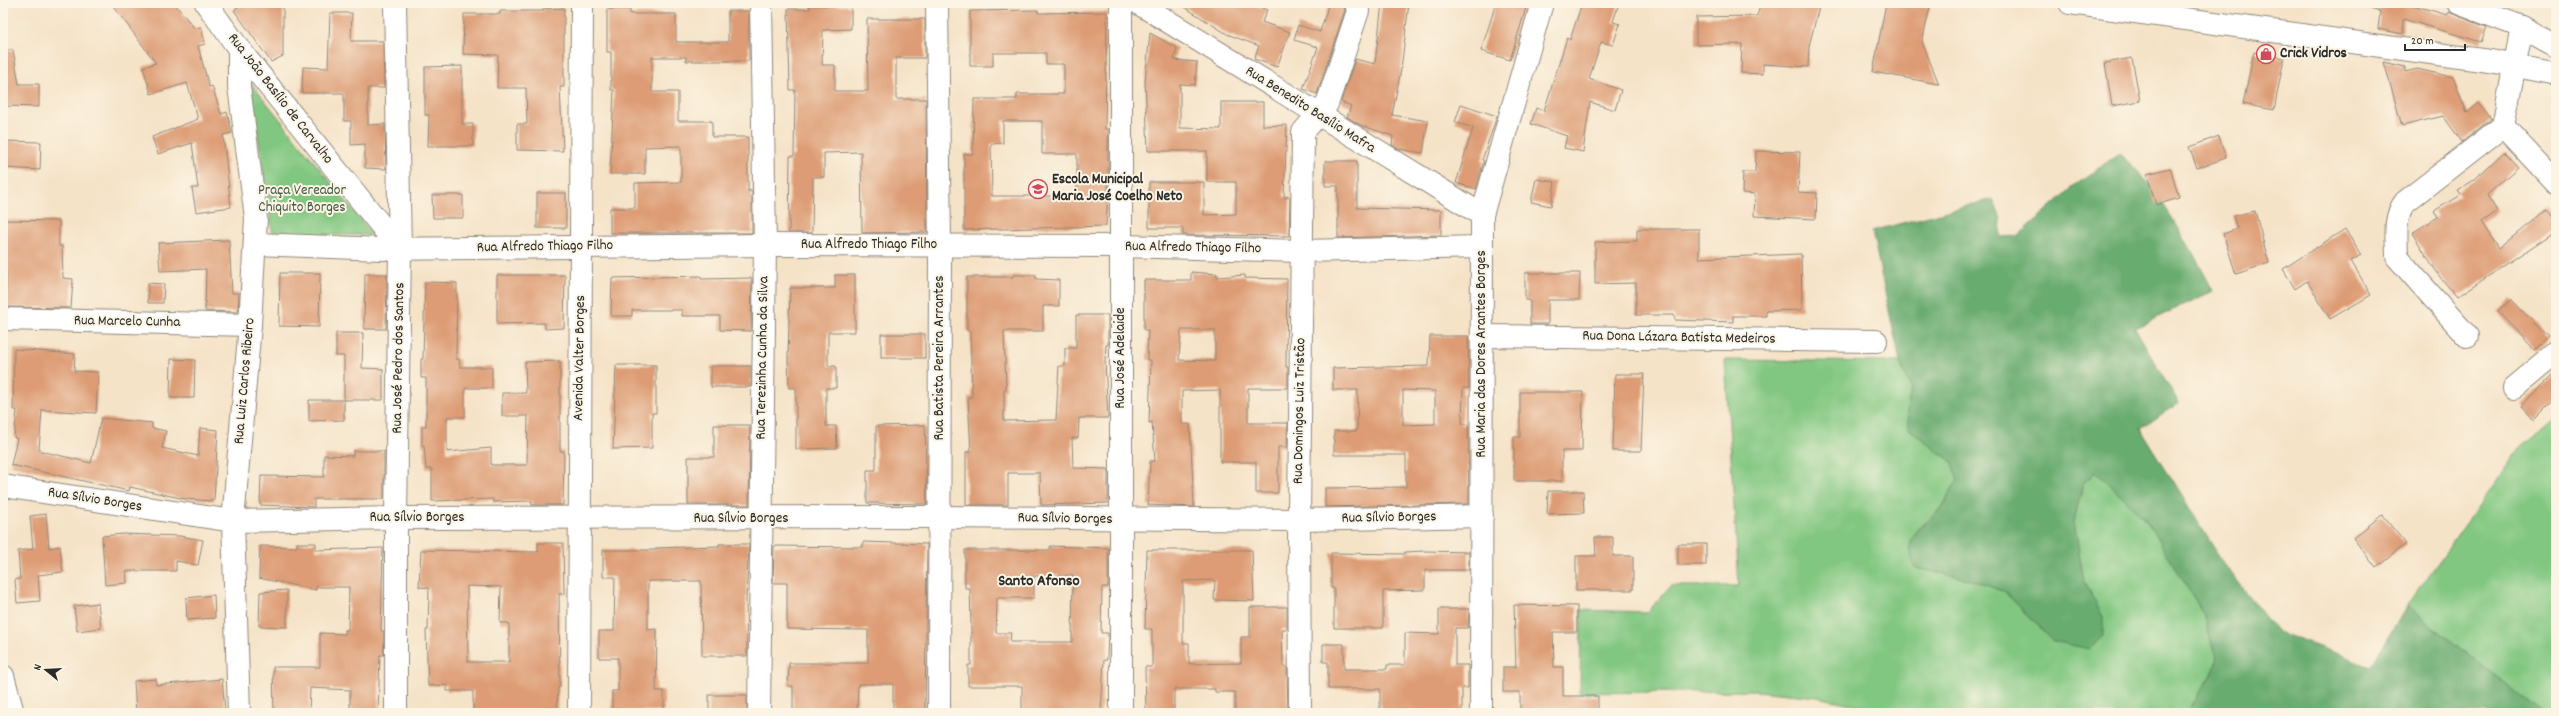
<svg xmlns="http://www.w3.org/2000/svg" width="2559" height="716" viewBox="0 0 2559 716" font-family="Dekko,sans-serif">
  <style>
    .green { fill: #82c781; stroke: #567956 }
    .forest { fill: #69ac6f; stroke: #4a6c4d }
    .building { fill: #dd9c75; fill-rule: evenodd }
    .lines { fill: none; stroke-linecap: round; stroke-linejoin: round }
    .minor-casing { stroke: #90877a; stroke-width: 24 }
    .major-casing { stroke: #90877a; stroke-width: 24 }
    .minor { stroke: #fff; stroke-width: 22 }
    .major { stroke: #fff; stroke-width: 22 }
    .labels { text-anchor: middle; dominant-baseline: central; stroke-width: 4; stroke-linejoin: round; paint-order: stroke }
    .poi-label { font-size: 15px; font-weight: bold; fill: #2b2b2b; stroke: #fcf5e5; text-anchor: start }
    .street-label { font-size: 15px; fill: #2b2b2b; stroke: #fcf5e5 }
    .park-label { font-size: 15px; fill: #455a45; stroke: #fcf5e5 }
    .neighbourhood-label { font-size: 16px; font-weight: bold; fill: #2b2b2b; stroke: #fcf5e5 }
  </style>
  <rect width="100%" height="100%" fill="#fcf5e5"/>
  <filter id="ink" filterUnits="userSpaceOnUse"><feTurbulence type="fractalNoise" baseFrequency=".025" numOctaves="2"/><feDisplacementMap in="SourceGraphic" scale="8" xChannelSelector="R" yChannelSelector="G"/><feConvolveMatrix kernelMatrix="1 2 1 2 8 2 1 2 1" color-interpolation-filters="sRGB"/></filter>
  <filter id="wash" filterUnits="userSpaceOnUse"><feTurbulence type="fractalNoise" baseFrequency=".012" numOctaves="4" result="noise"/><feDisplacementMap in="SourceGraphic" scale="16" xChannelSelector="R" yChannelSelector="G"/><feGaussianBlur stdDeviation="0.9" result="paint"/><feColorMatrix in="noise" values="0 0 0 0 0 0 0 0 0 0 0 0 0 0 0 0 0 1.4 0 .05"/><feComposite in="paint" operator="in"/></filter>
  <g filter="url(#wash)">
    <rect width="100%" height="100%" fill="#f5e3c8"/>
    <g class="green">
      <polygon points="250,82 373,235 273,235"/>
      <polygon points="1725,360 1900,362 1911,389 1907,410 1908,428 1951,461 1958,479 1939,510 1914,533 1915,568 1969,579 2005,592 2053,641 2103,617 2084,582 2074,522 2083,483 2096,472 2147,521 2203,613 2217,661 2211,677 2186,713 1895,713 1817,697 1758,691 1580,693 1581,610 1648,612 1670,586 1739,586"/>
      <polygon points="2556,417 2556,713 2542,713 2407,606 2520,448"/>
    </g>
    <path class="forest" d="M 2119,154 C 2155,181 2193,251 2213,291 L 2135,328 L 2179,403 L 2140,428 L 2224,564 L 2278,632 L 2371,666 L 2407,606 L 2542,713 L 2186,713 L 2211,677 L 2217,661 L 2203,613 L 2147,521 L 2096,472 L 2083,483 L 2074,522 L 2084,582 L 2103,617 L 2103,637 L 2089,649 L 2053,641 L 2005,592 L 1969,579 L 1915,568 C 1901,529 1921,534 1940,509 C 1946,500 1952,489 1958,479 L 1951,461 L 1908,428 L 1907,410 L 1911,389 L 1900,362 L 1872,231 L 1993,199 L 2001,219 L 2000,237 L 2018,236 L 2081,180 Z"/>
    <g id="blocks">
      <g class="building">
        <polygon points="111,3 174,3 195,29 201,27 205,44 198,46 209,87 212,86 221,114 227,112 232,133 223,135 231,207 196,212 192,188 198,188 192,143 158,154 152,137 198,119 187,83 151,94 143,67 156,63"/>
        <polygon points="244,3 283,3 283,56 271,62 234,10"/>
        <polygon points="1178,3 1250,3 1267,10 1262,22 1290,32 1277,67 1254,59 1259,46 1227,34"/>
        <polygon points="1329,3 1344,5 1345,10 1317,94 1303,89 1318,47 1294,40 1298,25 1320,32"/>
        <polygon points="1382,3 1409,3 1401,70 1392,115 1428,121 1423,153 1398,149 1392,145 1393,136 1360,125 1347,117 1351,106 1341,102 1355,59 1375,64"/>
        <polygon points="1496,3 1526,8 1510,60 1481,51"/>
        <polygon points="1582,3 1619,3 1613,22 1620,24 1613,45 1601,42 1589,79 1621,90 1615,110 1590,102 1583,152 1564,148 1567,136 1531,124 1536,108 1544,111 1567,38 1570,40"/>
        <polygon points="1761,3 1820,3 1809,46 1808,67 1763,64 1763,74 1741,73 1742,44 1696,45 1696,17 1757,16"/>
        <polygon points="1886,3 1913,3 1930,7 1922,42 1939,84 1873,72"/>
        <polygon points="2365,3 2406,3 2447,15 2448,12 2487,27 2481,42 2403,19 2403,34 2378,29 2380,12 2364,7"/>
        <polygon points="810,5 851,6 851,29 823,30 822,65 835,65 835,91 868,91 867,19 925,19 925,58 896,58 896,99 926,99 927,232 862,233 861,152 824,153 824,177 813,177 812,233 789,233 790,156 794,156 795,90 790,90 788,9 810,9"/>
        <polygon points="564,8 564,87 560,87 563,151 517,150 517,124 527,124 526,88 497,88 498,55 463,54 464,14 500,14 500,11 543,11 543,9"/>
        <polygon points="607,9 630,9 630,14 676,14 676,42 728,42 728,11 749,11 749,61 686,61 686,57 652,57 652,92 678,92 678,121 712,121 712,137 748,137 748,191 752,191 752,233 610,233 610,208 635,208 635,183 681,182 681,146 645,147 645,174 610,174 614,90 611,90 611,52 607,52"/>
        <path d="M 1038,10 L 1038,13 L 1107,12 L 1105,129 L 1108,129 L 1108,193 L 1106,226 L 964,230 L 964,154 L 973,154 L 974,99 L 1017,99 L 1017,94 L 1064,94 L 1064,64 L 1046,64 L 1046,53 L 993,53 L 993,66 L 970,66 L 970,11 ZM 1003,121 L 1042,121 L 1042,154 L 1077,154 L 1077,196 L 992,196 L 991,144 L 1003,143 Z"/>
        <polygon points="330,13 352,13 351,41 383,41 384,88 368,88 368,125 385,124 386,169 365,168 365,144 351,145 351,121 344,121 344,93 302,93 303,67 328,68"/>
        <polygon points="1150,33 1177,48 1174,60 1197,62 1195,85 1180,84 1180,128 1221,129 1221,102 1263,102 1263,126 1287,125 1284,197 1290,197 1289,236 1183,235 1183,228 1149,228 1149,182 1204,182 1204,215 1236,214 1236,182 1207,182 1207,151 1148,151 1145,81"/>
        <polygon points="4,50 13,50 19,84 39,84 39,107 4,106"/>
        <polygon points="2254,52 2284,58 2274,110 2243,104"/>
        <polygon points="2132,58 2140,101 2112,106 2105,63"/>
        <polygon points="2384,62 2405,67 2405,72 2417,69 2453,77 2467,113 2479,103 2491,119 2462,142 2443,116 2402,126"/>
        <polygon points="462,66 462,124 473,124 473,146 428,146 429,115 425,115 425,67"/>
        <polygon points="1461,104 1497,116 1482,160 1484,161 1476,189 1456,183 1473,128 1455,122"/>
        <polygon points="2219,136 2226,158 2197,168 2189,147"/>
        <polygon points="3,141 41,142 40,170 3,168"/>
        <polygon points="1756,151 1800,152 1798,192 1817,193 1816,219 1754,216 1755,194 1742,193 1743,172 1755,172"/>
        <polygon points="2504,152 2518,167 2487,195 2497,211 2481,222 2499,249 2548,209 2556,218 2556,231 2457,297 2440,277 2412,233 2438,217 2434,211 2460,195 2457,191 2474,180"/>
        <polygon points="1325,161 1357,161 1357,208 1441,210 1441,235 1338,238 1338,186 1325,186"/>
        <polygon points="2170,168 2179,198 2156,205 2147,174"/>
        <polygon points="1536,179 1555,182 1551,206 1531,202"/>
        <rect x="537" y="193" width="29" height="35"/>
        <polygon points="432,195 463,195 463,218 433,218"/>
        <polygon points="2255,211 2269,263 2236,274 2223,234 2237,229 2233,216"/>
        <polygon points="3,220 59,221 59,246 62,246 63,278 73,279 71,308 6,307 6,272 3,272"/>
        <polygon points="1637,229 1699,229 1699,258 1801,254 1802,310 1766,311 1766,316 1733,316 1733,322 1675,320 1674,315 1636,315 1636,283 1595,284 1595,242 1637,241"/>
        <polygon points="2345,229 2361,255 2351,261 2371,295 2330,319 2307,281 2295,289 2283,269"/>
        <polygon points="229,240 232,293 239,293 238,312 205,311 206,269 160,271 158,243"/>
        <path d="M 1191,272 L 1217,274 L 1217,277 L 1245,275 L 1245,278 L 1287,279 L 1286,367 L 1288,367 L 1288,388 L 1248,388 L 1248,423 L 1288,423 L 1287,447 L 1278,447 L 1278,493 L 1256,493 L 1256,462 L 1220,462 L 1220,390 L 1182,391 L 1182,424 L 1190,424 L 1194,507 L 1148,505 L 1150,461 L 1155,461 L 1152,422 L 1149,423 L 1151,360 L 1147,360 L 1148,330 L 1144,330 L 1144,280 L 1191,280 ZM 1181,330 L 1215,330 L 1215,361 L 1179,360 Z"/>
        <polygon points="280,273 320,273 319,327 279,326"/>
        <polygon points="1525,273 1580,273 1579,300 1548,300 1548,324 1530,324 1530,300 1525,300"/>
        <polygon points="365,274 387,274 386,329 364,329"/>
        <polygon points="497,275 565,275 564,328 545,329 545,323 497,324"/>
        <polygon points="835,275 855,275 855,332 828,332 828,366 836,366 836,388 826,388 826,426 836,426 837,448 796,449 796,388 789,388 788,358 790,288 835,288"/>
        <polygon points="1013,275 1036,275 1036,279 1059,280 1059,306 1043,306 1043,331 1004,331 1006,390 1004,390 1004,421 1056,420 1059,366 1065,366 1065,348 1076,348 1076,315 1108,315 1108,345 1106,345 1105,361 1108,418 1079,418 1078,438 1072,438 1073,468 1108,469 1108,503 1041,505 1040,473 1008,473 1008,505 966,505 966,452 971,452 968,397 972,397 970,331 967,331 967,277 1013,277"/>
        <polygon points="701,276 701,279 752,278 751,331 720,330 720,316 682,316 682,310 632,310 632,316 611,316 612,278"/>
        <polygon points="425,282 457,283 456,359 459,359 460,367 492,367 492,388 465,388 465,417 447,417 447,452 491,448 491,465 527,465 528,416 502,416 502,393 526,393 525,362 560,361 560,451 564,451 563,505 532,505 532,501 493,502 493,499 432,501 432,469 426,469 424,446 422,446 422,426 426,426 426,378 421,378 421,359 423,359"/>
        <polygon points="148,283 164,284 163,303 148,303"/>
        <polygon points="2511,299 2548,337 2535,350 2498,312"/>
        <polygon points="336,333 363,333 362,368 383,369 383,400 344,400 344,356 336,356"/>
        <rect x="881" y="334" width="44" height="24"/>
        <path d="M 1430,336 L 1468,336 L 1469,388 L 1463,388 L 1462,424 L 1468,424 L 1469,504 L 1325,507 L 1325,488 L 1406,487 L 1406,455 L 1334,455 L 1334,431 L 1357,431 L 1358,390 L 1333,390 L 1333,368 L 1429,366 ZM 1403,390 L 1435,391 L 1435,424 L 1403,425 Z"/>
        <polygon points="14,349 75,354 74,371 98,372 96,413 42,410 39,449 41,451 91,463 101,418 152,423 152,428 166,431 162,448 198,456 200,428 218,430 214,501 185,499 130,487 129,491 11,465 17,438 14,438 17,410 13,410"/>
        <polygon points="171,359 195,360 194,398 170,398"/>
        <polygon points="616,365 656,365 656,413 652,413 652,448 613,449"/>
        <rect x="711" y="366" width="40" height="21"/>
        <polygon points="2556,372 2556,399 2535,420 2522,406"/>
        <polygon points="1615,374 1644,374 1641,451 1613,451"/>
        <polygon points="1520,392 1583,392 1582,451 1562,451 1562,481 1514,481 1514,437 1520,437"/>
        <polygon points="309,400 344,400 344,420 309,421"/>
        <polygon points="714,425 750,425 749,505 688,505 688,457 714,457"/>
        <polygon points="925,425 927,504 867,503 867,470 876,470 876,426"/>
        <polygon points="353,451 384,451 384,499 314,499 314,507 260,505 261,476 324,477 324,455 353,456"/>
        <polygon points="1548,491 1583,491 1584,513 1547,514"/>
        <polygon points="46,514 49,548 60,546 63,572 38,575 40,601 17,603 15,580 20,579 18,551 33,549 30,516"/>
        <polygon points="2382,515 2406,544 2376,568 2353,538"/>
        <polygon points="124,534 180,536 203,540 198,565 176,561 176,571 126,571 127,583 105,585 102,536"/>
        <polygon points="1595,537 1613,537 1613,556 1633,556 1633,590 1576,590 1576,556 1596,556"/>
        <polygon points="863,542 927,544 925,713 893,713 893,684 858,684 857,713 793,713 793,686 788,686 789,663 868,663 868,630 787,629 787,583 773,583 774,546 863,547"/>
        <polygon points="297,543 316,543 316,550 383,548 381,631 384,631 384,655 380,655 378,713 350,713 350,690 310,688 309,713 274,713 273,667 320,667 320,633 345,634 345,630 348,630 349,587 316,587 316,590 259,578 260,546 297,547"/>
        <path d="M 538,543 L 563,543 L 564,594 L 559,594 L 560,687 L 558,687 L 557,713 L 473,713 L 473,691 L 447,691 L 447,685 L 428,686 L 426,630 L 428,630 L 429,588 L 419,587 L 421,550 L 538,552 ZM 467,586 L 501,587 L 500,623 L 509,623 L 509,662 L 468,662 Z"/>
        <polygon points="719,544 749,544 746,598 747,656 702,656 701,581 648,581 648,630 657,629 656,691 664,691 664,711 612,711 612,691 618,691 618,658 599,658 599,631 614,631 615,577 603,577 603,550 656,550 656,548 719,546"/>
        <rect x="1678" y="544" width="28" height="21"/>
        <path d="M 1050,546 L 1108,548 L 1108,587 L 1102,587 L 1101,633 L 1108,633 L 1107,660 L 1104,660 L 1101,713 L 1022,713 L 1022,686 L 968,686 L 968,665 L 971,665 L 971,621 L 970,588 L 965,588 L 965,550 L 1050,550 ZM 1073,575 L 1072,642 L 1010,642 L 1011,633 L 996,633 L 997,598 L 1034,598 L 1034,576 Z"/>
        <polygon points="1147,550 1252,550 1254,601 1214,600 1215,580 1183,581 1183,643 1189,643 1189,664 1241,663 1241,637 1250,637 1250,607 1287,607 1287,629 1282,629 1283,666 1287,667 1288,713 1235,713 1235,692 1215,692 1215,689 1174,689 1174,713 1146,713 1145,667 1152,667 1152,629 1145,629"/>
        <polygon points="1425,551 1469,552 1469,570 1425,570 1425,590 1383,591 1383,628 1334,628 1334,588 1331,588 1331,553 1405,554 1405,552"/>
        <polygon points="287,590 287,627 259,626 260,592"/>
        <polygon points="214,595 215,618 187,620 186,598"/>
        <polygon points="98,603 101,628 77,631 74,606"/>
        <polygon points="1514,605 1577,606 1577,632 1553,632 1554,667 1563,667 1563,696 1598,696 1598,713 1520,713 1520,692 1503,692 1503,667 1516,667"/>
        <polygon points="1439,609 1469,609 1468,628 1455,628 1455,665 1468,665 1468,688 1462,688 1462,713 1380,713 1380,689 1328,689 1328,662 1323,662 1323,644 1344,644 1344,669 1387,669 1387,665 1405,665 1405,633 1439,634"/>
        <polygon points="156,679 156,685 222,679 225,709 183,713 136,713 134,681"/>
        <rect x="709" y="695" width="38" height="18"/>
      </g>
    </g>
  </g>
  <g filter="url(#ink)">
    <use href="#blocks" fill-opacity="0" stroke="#90877a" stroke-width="1"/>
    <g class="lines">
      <g class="minor-casing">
        <g id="minor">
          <polyline points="206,3 239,49 400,249"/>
          <polyline points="395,3 400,249 396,518 396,713"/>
          <polyline points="937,3 940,245 939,713"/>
          <polyline points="1121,3 1121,713"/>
          <polyline points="1138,3 1482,215"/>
          <polyline points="2458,3 2522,27 2556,46"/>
          <polyline points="239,49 239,86 256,218 250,325 233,521 239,713"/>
          <polyline points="2503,126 2522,27"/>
          <polyline points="2503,126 2556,183"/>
          <polyline points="256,244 382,249 765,245 1122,246 1302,251 1482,247"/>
          <polyline points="3,319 250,325"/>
          <polyline points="1482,336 1876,341"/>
          <path d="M 2467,336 L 2397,257 C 2397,239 2393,217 2405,202 L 2503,126"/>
          <polyline points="2514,388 2556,353"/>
          <polyline points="3,486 233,521 396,518 939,517 1299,520 1482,516"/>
          <polyline points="3,676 13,713"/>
          <polyline points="579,713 582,3"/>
          <polyline points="759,713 765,245 761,3"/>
          <polyline points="1300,713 1299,520 1303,132 1327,104 1358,11 1356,3"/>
          <polyline points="1481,713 1482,215 1542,3"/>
        </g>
      </g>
      <g class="major-casing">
        <polyline id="major" points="2070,3 2496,62 2556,74"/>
      </g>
      <use href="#minor" class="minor"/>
      <use href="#major" class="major"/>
    </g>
  </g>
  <defs>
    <g id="shop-ring" transform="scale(1)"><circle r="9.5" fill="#fcf5e5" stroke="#d1495b" stroke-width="1.5"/><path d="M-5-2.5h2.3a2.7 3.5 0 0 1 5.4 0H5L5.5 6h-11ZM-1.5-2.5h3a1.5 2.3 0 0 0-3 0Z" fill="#d1495b"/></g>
    <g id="school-ring" transform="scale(1)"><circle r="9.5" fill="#fcf5e5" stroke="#d1495b" stroke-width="1.5"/><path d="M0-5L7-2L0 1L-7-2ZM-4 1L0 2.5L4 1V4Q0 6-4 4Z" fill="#d1495b"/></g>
  </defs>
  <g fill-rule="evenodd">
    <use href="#shop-ring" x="2266" y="54"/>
    <use href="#school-ring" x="1038" y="189"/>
  </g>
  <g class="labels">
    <g class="poi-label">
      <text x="2280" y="54">Crick Vidros</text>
      <text x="1052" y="180">Escola Municipal<tspan x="1052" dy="17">Maria José Coelho Neto</tspan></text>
    </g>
    <g class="street-label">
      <text transform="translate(280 99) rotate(52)">Rua João Basílio de Carvalho</text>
      <text transform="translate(1310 110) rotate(32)">Rua Benedito Basílio Mafra</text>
      <text x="869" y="245">Rua Alfredo Thiago Filho</text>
      <text transform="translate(545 247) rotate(-1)">Rua Alfredo Thiago Filho</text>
      <text transform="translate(1193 248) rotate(1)">Rua Alfredo Thiago Filho</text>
      <text transform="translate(127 322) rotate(1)">Rua Marcelo Cunha</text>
      <text transform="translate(1679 338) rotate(1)">Rua Dona Lázara Batista Medeiros</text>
      <text transform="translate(1482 354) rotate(-90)">Rua Maria das Dores Arantes Borges</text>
      <text transform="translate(399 358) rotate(-89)">Rua José Pedro dos Santos</text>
      <text transform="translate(580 358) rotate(-89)">Avenida Valter Borges</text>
      <text transform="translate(763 358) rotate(-89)">Rua Terezinha Cunha da Silva</text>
      <text transform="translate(940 358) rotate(-90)">Rua Batista Pereira Arrantes</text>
      <text transform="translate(1121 358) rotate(-90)">Rua José Adelaide</text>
      <text transform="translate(245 381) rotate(-85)">Rua Luiz Carlos Ribeiro</text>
      <text transform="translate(1300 411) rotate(-89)">Rua Domingos Luiz Tristão</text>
      <text transform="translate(95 500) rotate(9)">Rua Sílvio Borges</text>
      <text x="417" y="518">Rua Sílvio Borges</text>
      <text transform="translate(1389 518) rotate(-1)">Rua Sílvio Borges</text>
      <text x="741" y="519">Rua Sílvio Borges</text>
      <text transform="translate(1065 519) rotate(1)">Rua Sílvio Borges</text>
    </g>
    <g class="park-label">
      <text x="302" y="191">Praça Vereador<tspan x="302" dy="17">Chiquito Borges</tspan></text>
    </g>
    <g class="neighbourhood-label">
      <text x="1039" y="581">Santo Afonso</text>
    </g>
  </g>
  <rect width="2559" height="716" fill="none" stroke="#fcf5e5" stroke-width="16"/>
  <g transform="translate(46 670) rotate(288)" stroke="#fcf5e5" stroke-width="3" paint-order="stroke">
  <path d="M0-3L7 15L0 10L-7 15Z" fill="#2b2b2b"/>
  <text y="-6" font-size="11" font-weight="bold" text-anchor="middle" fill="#2b2b2b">N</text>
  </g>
  <path d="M2405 44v6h60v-6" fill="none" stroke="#2b2b2b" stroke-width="2"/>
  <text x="2411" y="44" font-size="12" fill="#2b2b2b" stroke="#fcf5e5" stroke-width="3" paint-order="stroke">20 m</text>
</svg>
